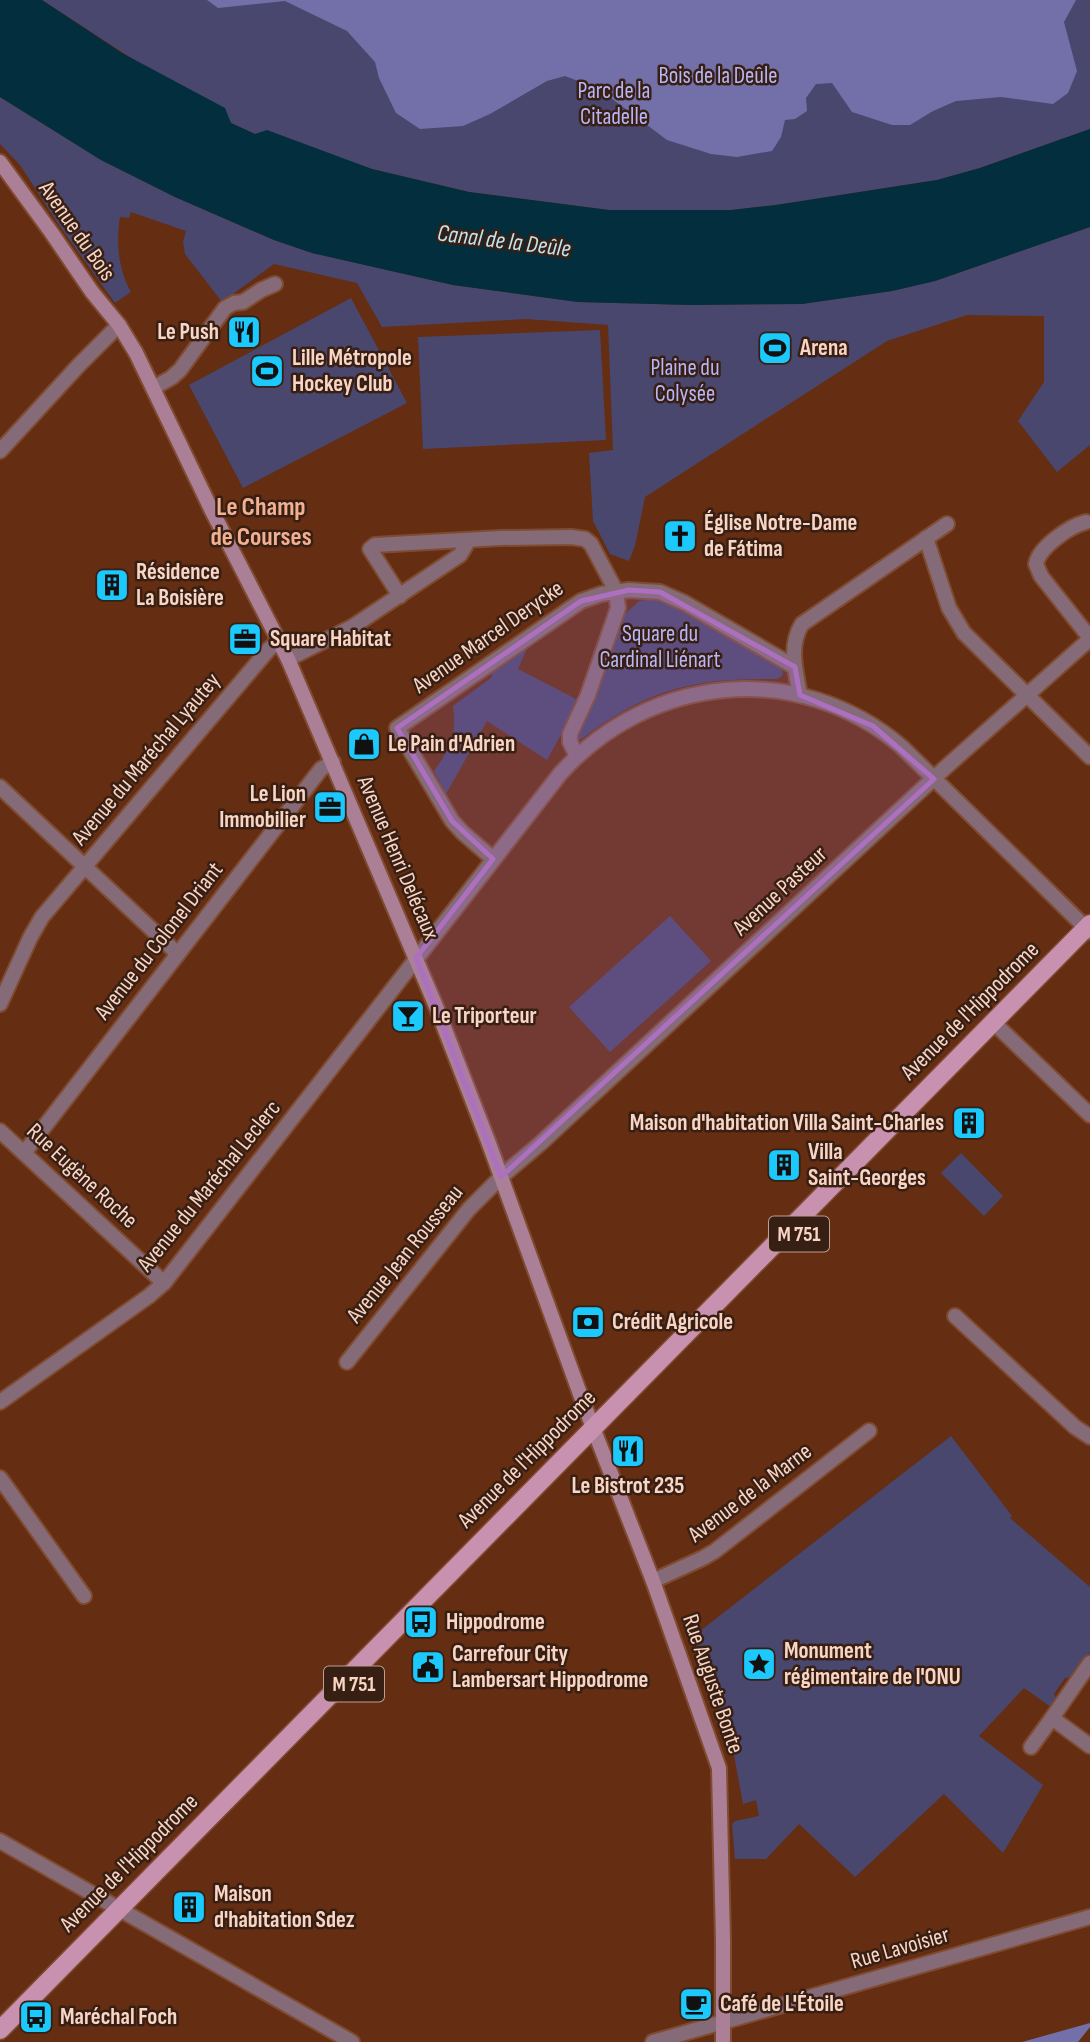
<svg xmlns="http://www.w3.org/2000/svg" width="1090" height="2042" viewBox="0 0 1090 2042" font-family="'Sofia Sans Condensed',sans-serif">
  <style>
    .green { fill: #49476e }
    .forest { fill: #7370a9 }
    .water { fill: #022e3d }
    .lines { fill: none; stroke-linecap: round; stroke-linejoin: round }
    .street-casing { stroke: #7f4b31; stroke-width: 18 }
    .secondary-casing { stroke: #7f4b31; stroke-width: 18 }
    .primary-casing { stroke: #7f4b31; stroke-width: 21 }
    .street { stroke: #856a78; stroke-width: 14 }
    .secondary { stroke: #ab8097; stroke-width: 14 }
    .primary { stroke: #c891af; stroke-width: 18 }
    .marked { fill: #ad70c1; fill-opacity: 0.2; stroke: #ad70c1; stroke-width: 5; stroke-linejoin: round }
    .labels { text-anchor: middle; dominant-baseline: central; stroke-width: 5; stroke-linejoin: round; paint-order: stroke }
    .shield { fill: #381f13; stroke: #be9e90; stroke-width: 2 }
    .shield-label { font-size: 21px; font-weight: bold; fill: #f8d5c5 }
    .park-label { font-size: 23px; fill: #b7b6f8; stroke: #381f13 }
    .street-label { font-size: 23px; fill: #f8d5c5; stroke: #381f13 }
    .poi-label { font-size: 23px; font-weight: bold; fill: #f8d5c5; stroke: #381f13; text-anchor: start }
    .water-label { font-size: 24px; font-style: italic; fill: #bce4f4; stroke: #381f13 }
    .quarter-label { font-size: 26px; font-weight: bold; fill: #f3af91; stroke: #381f13 }
  </style>
  <rect width="100%" height="100%" fill="#652d11"/>
  <g class="green">
    <polygon points="42,0 1090,0 1090,129 980,168 937,180 776,205 731,210 609,210 469,192 372,169 255,134 231,123"/>
    <path d="M 0,97 L 101,160 L 175,197 L 274,240 L 312,253 L 453,285 L 578,302 L 691,305 L 802,304 L 892,291 L 935,281 L 1090,227 L 1090,445 L 1057,472 L 1018,421 L 1044,382 L 1044,316 L 967,315 L 887,341 L 645,497 L 635,546 L 629,561 L 610,554 L 593,521 L 589,453 L 613,450 L 608,325 L 526,319 L 382,327 L 357,283 L 274,264 L 222,302 L 185,254 L 183,242 L 186,231 L 131,212 L 129,218 L 120,217 C 116,242 118,269 131,292 L 115,303 L 61,228 L 20,165 L 0,144 Z"/>
    <polygon points="351,298 407,403 243,488 189,385"/>
    <polygon points="600,330 606,440 423,449 418,337"/>
    <path d="M 656,598 L 671,602 L 781,668 L 783,673 L 782,676 L 777,679 C 692,678 648,689 580,740 L 577,738 L 624,615 L 639,601 Z"/>
    <path d="M 533,635 L 518,669 L 576,699 L 563,731 L 547,760 L 487,721 L 446,794 L 434,771 C 451,747 457,736 453,706 L 492,677 L 490,667 Z"/>
    <polygon points="670,916 711,961 610,1052 569,1007"/>
    <polygon points="961,1153 1003,1196 984,1216 941,1173"/>
    <polygon points="951,1436 1012,1516 1010,1518 1090,1587 1090,1652 1072,1677 1065,1678 1054,1694 1057,1700 1051,1707 1024,1688 979,1736 1043,1785 1003,1853 944,1794 855,1877 799,1824 766,1859 735,1859 732,1824 735,1821 759,1816 756,1800 743,1804 732,1744 696,1643 691,1638"/>
  </g>
  <g class="forest">
    <polygon points="207,0 1076,0 1064,22 1077,71 1068,93 1053,104 1001,97 956,101 933,111 910,125 892,125 852,112 832,83 816,84 806,98 807,111 795,119 785,120 781,137 772,151 737,157 711,154 667,140 599,89 565,76 547,81 490,114 463,126 420,129 396,113 379,78 375,62 347,31 285,1 218,8"/>
    <polygon points="1090,2023 1090,2027 1078,2042 1022,2042"/>
  </g>
  <polygon class="water" points="0,0 42,0 122,53 225,108 231,123 255,134 267,130 372,169 469,192 609,210 731,210 776,205 937,180 980,168 1090,129 1090,227 935,281 892,291 802,304 691,305 578,302 453,285 312,253 274,240 175,197 101,160 0,97"/>
  <g class="lines">
    <g class="street-casing">
      <g id="street">
        <polyline points="153,388 171,378 180,370 225,308 234,303 243,302 261,290 275,284"/>
        <polyline points="0,451 79,365 119,325"/>
        <path d="M 1086,522 C 1070,526 1039,547 1036,564 L 1041,576 L 1090,638"/>
        <polyline points="926,538 949,608 964,633 1090,757"/>
        <polyline points="400,596 370,549 375,545 500,538 571,537 585,539 591,544 616,591 618,608 588,695 570,734 570,742 577,756"/>
        <polyline points="288,659 352,627 460,555 466,545 467,540"/>
        <path d="M 800,695 C 796,672 788,646 802,624 L 947,524"/>
        <polyline points="0,787 178,954"/>
        <polyline points="493,859 463,833 452,821 397,728 581,601 601,594 629,590 660,592 685,603 795,667"/>
        <polyline points="0,1004 30,938 42,917 269,649 279,641"/>
        <polyline points="993,1022 1090,1115"/>
        <polyline points="0,1131 164,1283"/>
        <polyline points="24,1153 321,769 333,762"/>
        <polyline points="955,1316 1075,1427 1090,1437"/>
        <polyline points="347,1362 469,1209 501,1177 541,1143 946,767 1090,639"/>
        <path d="M 0,1402 L 149,1296 L 164,1283 L 560,774 C 649,674 799,659 902,747 L 1090,932"/>
        <polyline points="0,1478 84,1596"/>
        <polyline points="653,1581 703,1558 715,1551 869,1431"/>
        <polyline points="1090,1663 1052,1718 1090,1746"/>
        <polyline points="1031,1747 1052,1718"/>
        <polyline points="0,1841 352,2042"/>
        <polyline points="653,2042 1090,1917"/>
      </g>
    </g>
    <g class="secondary-casing">
      <polyline id="secondary" points="0,162 51,232 92,292 119,325 136,353 212,511 288,659 435,1004 488,1141 583,1402 653,1581 719,1768 723,1940 723,2042"/>
    </g>
    <g class="primary-casing">
      <polyline id="primary" points="0,2030 1090,924"/>
    </g>
    <use href="#street" class="street"/>
    <use href="#secondary" class="secondary"/>
    <use href="#primary" class="primary"/>
  </g>
  <path class="marked" d="M 629,590 L 660,592 L 795,667 L 800,695 L 873,726 L 934,779 L 501,1177 L 416,958 L 493,859 L 452,821 L 397,728 L 581,601 Z"/>
  <defs>
    <g id="restaurant-square" transform="scale(1.75)"><rect x="-9" y="-9" width="18" height="18" rx="4" fill="#1cc9fc" stroke="#381f13"/><path d="M-5-6h1v4h1v-4h1v4h1v-4h1v5L-1.5 .5V6h-2V.5L-5-1ZM5-6V6H3V1.5H1.5Q1.5-4 5-6Z" fill="#111"/></g>
    <g id="stadium-square" transform="scale(1.75)"><rect x="-9" y="-9" width="18" height="18" rx="4" fill="#1cc9fc" stroke="#381f13"/><path d="M0-5a6.5 5 0 1 0 0 10a6.5 5 0 1 0 0-10ZM-3.5-1.8h7v3.6h-7Z" fill="#111"/></g>
    <g id="church-square" transform="scale(1.75)"><rect x="-9" y="-9" width="18" height="18" rx="4" fill="#1cc9fc" stroke="#381f13"/><path d="M-1.2-6h2.4v3.5h3.3v2.4h-3.3V6h-2.4V-.1h-3.3v-2.4h3.3Z" fill="#111"/></g>
    <g id="building-square" transform="scale(1.75)"><rect x="-9" y="-9" width="18" height="18" rx="4" fill="#1cc9fc" stroke="#381f13"/><path d="M-4-6H4V6H1V3H-1V6H-4ZM-2.5-4.3h1.7v1.8h-1.7ZM.8-4.3h1.7v1.8H.8ZM-2.5-1h1.7V.8h-1.7ZM.8-1h1.7V.8H.8Z" fill="#111"/></g>
    <g id="office-square" transform="scale(1.75)"><rect x="-9" y="-9" width="18" height="18" rx="4" fill="#1cc9fc" stroke="#381f13"/><path d="M-6-3h4V-5.5h4V-3h4V5H-6ZM-1-4.5V-3h2v-1.5ZM-6 0V1H6V0Z" fill="#111"/></g>
    <g id="shop-square" transform="scale(1.75)"><rect x="-9" y="-9" width="18" height="18" rx="4" fill="#1cc9fc" stroke="#381f13"/><path d="M-5-2.5h2.3a2.7 3.5 0 0 1 5.4 0H5L5.5 6h-11ZM-1.5-2.5h3a1.5 2.3 0 0 0-3 0Z" fill="#111"/></g>
    <g id="bar-square" transform="scale(1.75)"><rect x="-9" y="-9" width="18" height="18" rx="4" fill="#1cc9fc" stroke="#381f13"/><path d="M-6-5H6L.8 .8V4.5H3.5V6h-7V4.5H-.8V.8Z" fill="#111"/></g>
    <g id="bank-square" transform="scale(1.75)"><rect x="-9" y="-9" width="18" height="18" rx="4" fill="#1cc9fc" stroke="#381f13"/><path d="M-6-4H6V4H-6ZM0-2.3a2.3 2.3 0 1 0 0 4.6a2.3 2.3 0 1 0 0-4.6Z" fill="#111"/></g>
    <g id="bus-square" transform="scale(1.75)"><rect x="-9" y="-9" width="18" height="18" rx="4" fill="#1cc9fc" stroke="#381f13"/><path d="M-5-6H5V4H4V6H2V4H-2V6H-4V4H-5ZM-3.5-4V0h7V-4ZM-3.5 1.2v1.5H-2V1.2ZM2 1.2v1.5H3.5V1.2Z" fill="#111"/></g>
    <g id="sight-square" transform="scale(1.75)"><rect x="-9" y="-9" width="18" height="18" rx="4" fill="#1cc9fc" stroke="#381f13"/><path d="M0-6L1.8-2.2L6-1.7L2.9 1.2L3.7 5.4L0 3.3L-3.7 5.4L-2.9 1.2L-6-1.7L-1.8-2.2Z" fill="#111"/></g>
    <g id="civic-square" transform="scale(1.75)"><rect x="-9" y="-9" width="18" height="18" rx="4" fill="#1cc9fc" stroke="#381f13"/><path d="M-.6-6.5H3V-4.5H.6V-3L4-1V1h2V6H-6V1h2V-1L-.6-3ZM-1.2 2.5V6h2.4V2.5Z" fill="#111"/></g>
    <g id="cafe-square" transform="scale(1.75)"><rect x="-9" y="-9" width="18" height="18" rx="4" fill="#1cc9fc" stroke="#381f13"/><path d="M-5.5-4.5H6V0H3Q3 3.5 0 3.5H-2.5Q-5.5 3.5-5.5 0ZM3-3.2v2h1.7v-2ZM-6 4.5H4V6H-6Z" fill="#111"/></g>
  </defs>
  <g fill-rule="evenodd">
    <use href="#restaurant-square" x="244" y="332"/>
    <use href="#stadium-square" x="775" y="348"/>
    <use href="#stadium-square" x="267" y="371"/>
    <use href="#church-square" x="680" y="536"/>
    <use href="#building-square" x="112" y="585"/>
    <use href="#office-square" x="245" y="639"/>
    <use href="#shop-square" x="364" y="744"/>
    <use href="#office-square" x="330" y="807"/>
    <use href="#bar-square" x="408" y="1016"/>
    <use href="#building-square" x="969" y="1123"/>
    <use href="#building-square" x="784" y="1165"/>
    <use href="#bank-square" x="588" y="1322"/>
    <use href="#restaurant-square" x="628" y="1451"/>
    <use href="#bus-square" x="421" y="1622"/>
    <use href="#sight-square" x="759" y="1664"/>
    <use href="#civic-square" x="428" y="1667"/>
    <use href="#building-square" x="189" y="1907"/>
    <use href="#cafe-square" x="696" y="2004"/>
    <use href="#bus-square" x="36" y="2017"/>
  </g>
  <g class="labels">
    <g class="shield">
      <rect x="769" y="1216.5" width="60" height="35" rx="5"/>
      <rect x="324" y="1666.5" width="60" height="35" rx="5"/>
    </g>
    <g class="shield-label">
      <text x="799" y="1234">M 751</text>
      <text x="354" y="1684">M 751</text>
    </g>
    <g class="park-label">
      <text x="718" y="76">Bois de la Deûle</text>
      <text x="614" y="91">Parc de la<tspan x="614" dy="26">Citadelle</tspan></text>
      <text x="685" y="368">Plaine du<tspan x="685" dy="26">Colysée</tspan></text>
      <text x="660" y="634">Square du<tspan x="660" dy="26">Cardinal Liénart</tspan></text>
    </g>
    <g class="street-label">
      <text transform="translate(77 231) rotate(55)">Avenue du Bois</text>
      <text transform="translate(488 637) rotate(-35)">Avenue Marcel Derycke</text>
      <text transform="translate(146 759) rotate(-50)">Avenue du Maréchal Lyautey</text>
      <text transform="translate(398 858) rotate(67)">Avenue Henri Delécaux</text>
      <text transform="translate(780 891) rotate(-43)">Avenue Pasteur</text>
      <text transform="translate(159 941) rotate(-52)">Avenue du Colonel Driant</text>
      <text transform="translate(970 1011) rotate(-45)">Avenue de l'Hippodrome</text>
      <text transform="translate(82 1176) rotate(43)">Rue Eugène Roche</text>
      <text transform="translate(209 1186) rotate(-51)">Avenue du Maréchal Leclerc</text>
      <text transform="translate(405 1254) rotate(-51)">Avenue Jean Rousseau</text>
      <text transform="translate(527 1459) rotate(-45)">Avenue de l'Hippodrome</text>
      <text transform="translate(750 1493) rotate(-37)">Avenue de la Marne</text>
      <text transform="translate(713 1684) rotate(71)">Rue Auguste Bonte</text>
      <text transform="translate(129 1863) rotate(-45)">Avenue de l'Hippodrome</text>
      <text transform="translate(900 1948) rotate(-16)">Rue Lavoisier</text>
    </g>
    <g class="poi-label">
      <text x="219" y="332" text-anchor="end">Le Push</text>
      <text x="800" y="348">Arena</text>
      <text x="292" y="358">Lille Métropole<tspan x="292" dy="26">Hockey Club</tspan></text>
      <text x="704" y="523">Église Notre-Dame<tspan x="704" dy="26">de Fátima</tspan></text>
      <text x="136" y="572">Résidence<tspan x="136" dy="26">La Boisière</tspan></text>
      <text x="270" y="639">Square Habitat</text>
      <text x="388" y="744">Le Pain d'Adrien</text>
      <text x="306" y="794" text-anchor="end">Le Lion<tspan x="306" dy="26">Immobilier</tspan></text>
      <text x="432" y="1016">Le Triporteur</text>
      <text x="944" y="1123" text-anchor="end">Maison d'habitation Villa Saint-Charles</text>
      <text x="808" y="1152">Villa<tspan x="808" dy="26">Saint-Georges</tspan></text>
      <text x="612" y="1322">Crédit Agricole</text>
      <text x="628" y="1486" text-anchor="middle">Le Bistrot 235</text>
      <text x="446" y="1622">Hippodrome</text>
      <text x="784" y="1651">Monument<tspan x="784" dy="26">régimentaire de l'ONU</tspan></text>
      <text x="452" y="1654">Carrefour City<tspan x="452" dy="26">Lambersart Hippodrome</tspan></text>
      <text x="214" y="1894">Maison<tspan x="214" dy="26">d'habitation Sdez</tspan></text>
      <text x="720" y="2004">Café de L'Étoile</text>
      <text x="60" y="2017">Maréchal Foch</text>
    </g>
    <g class="water-label">
      <text transform="translate(504 241) rotate(7)">Canal de la Deûle</text>
    </g>
    <g class="quarter-label">
      <text x="261" y="507">Le Champ<tspan x="261" dy="30">de Courses</tspan></text>
    </g>
  </g>
</svg>
